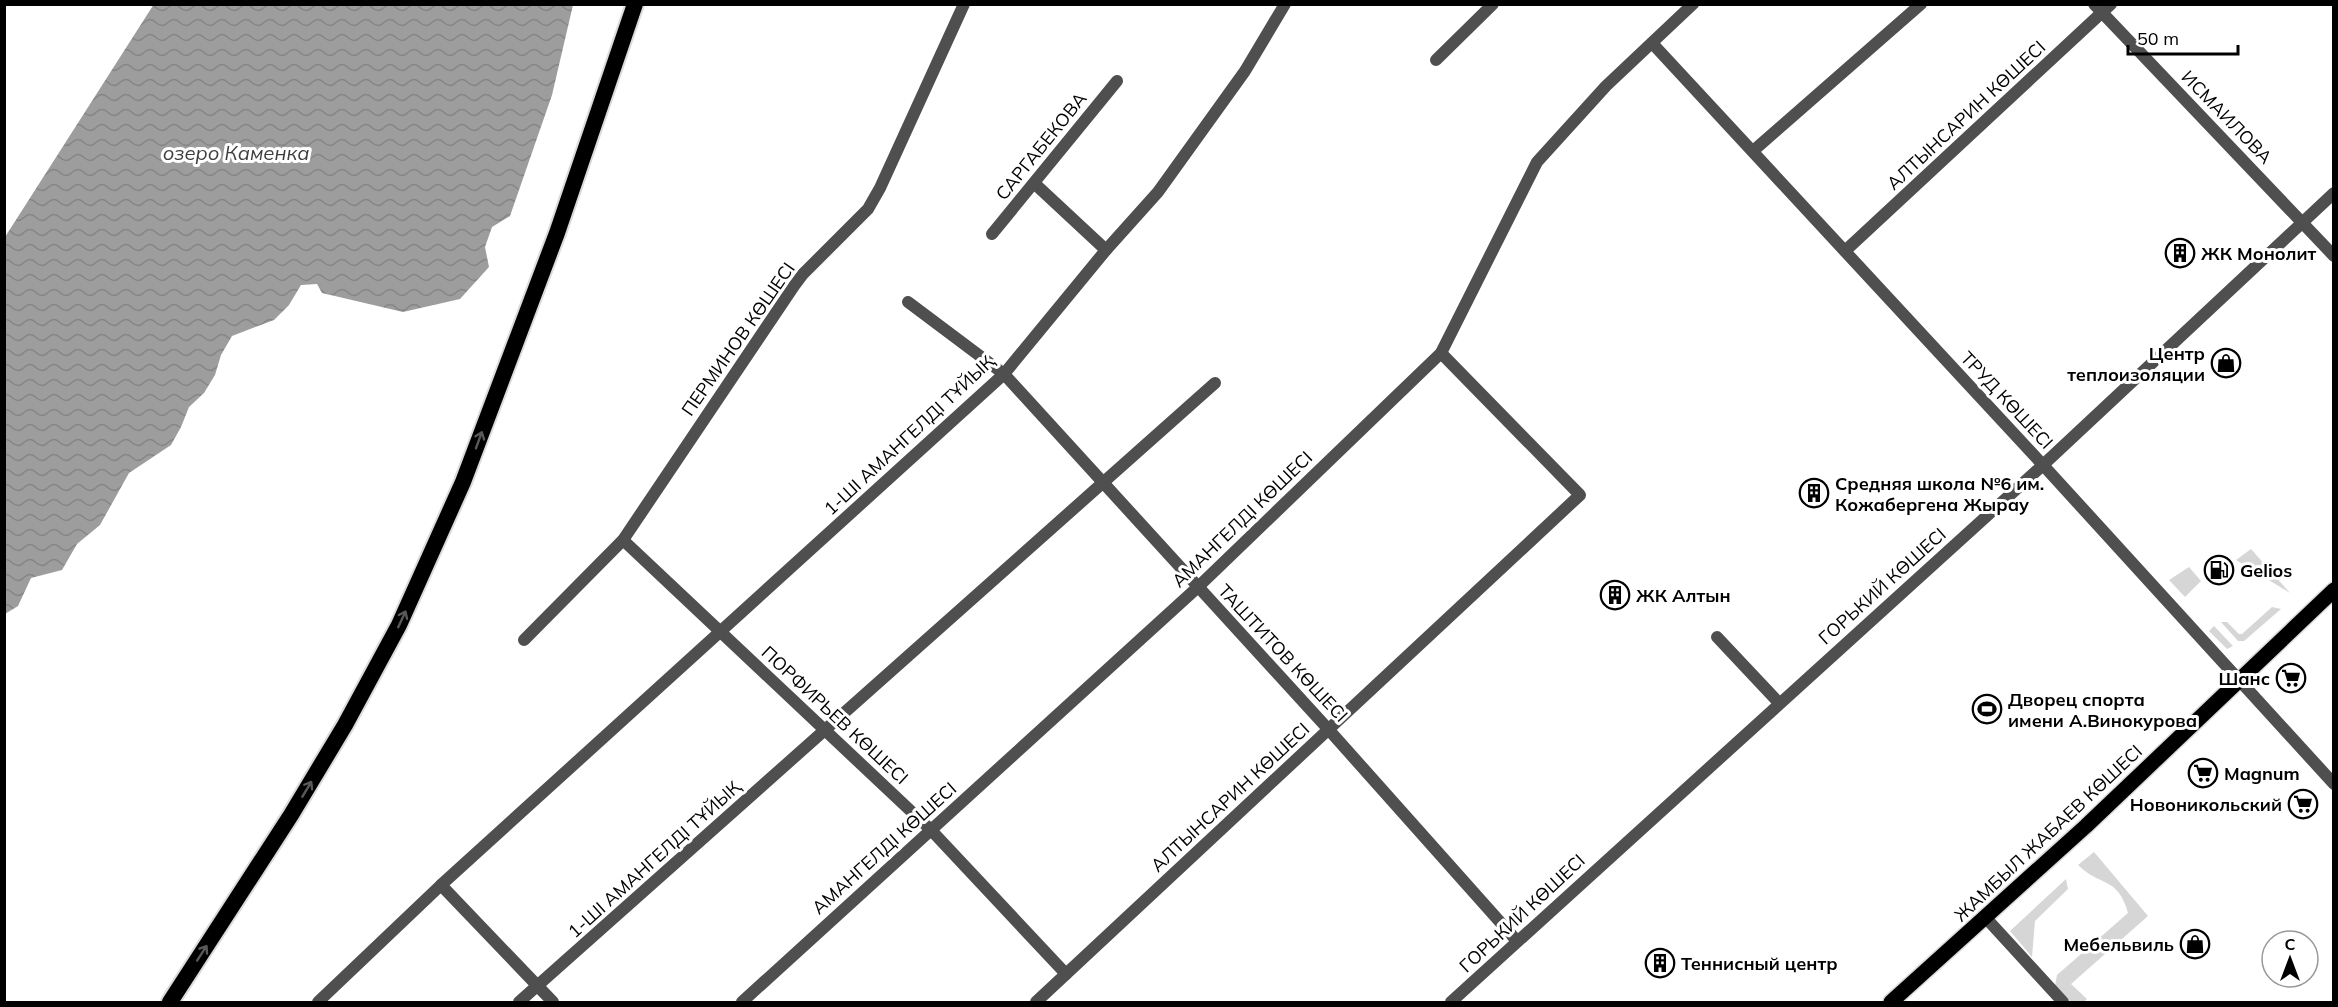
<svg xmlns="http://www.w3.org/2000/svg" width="2338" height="1007" viewBox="0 0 2338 1007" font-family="Mulish,sans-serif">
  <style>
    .grass { fill: #d6d6d6 }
    .water { fill: url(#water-waves) }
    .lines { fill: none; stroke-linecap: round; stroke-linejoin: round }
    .primary-casing { stroke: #dbdbdb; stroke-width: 18 }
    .trunk-casing { stroke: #dbdbdb; stroke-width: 20 }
    .minor { stroke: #4f4f4f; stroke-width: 12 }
    .tertiary { stroke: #4f4f4f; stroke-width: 12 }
    .primary { stroke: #000; stroke-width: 15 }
    .trunk { stroke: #000; stroke-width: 16 }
    .oneway { stroke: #595959 }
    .labels { text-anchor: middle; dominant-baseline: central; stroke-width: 6; stroke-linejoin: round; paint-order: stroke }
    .street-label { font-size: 18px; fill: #000; stroke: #fff }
    .poi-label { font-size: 18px; font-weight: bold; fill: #000; stroke: #fff; text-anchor: start }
    .water-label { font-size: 20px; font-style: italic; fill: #3e3e3e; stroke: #fff }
  </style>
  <defs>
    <pattern id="water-waves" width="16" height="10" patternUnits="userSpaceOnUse" patternTransform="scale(1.5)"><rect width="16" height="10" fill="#9d9d9d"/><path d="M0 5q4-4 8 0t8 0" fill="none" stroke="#858585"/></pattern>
  </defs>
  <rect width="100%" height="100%" fill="#fff"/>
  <g class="grass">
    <polygon points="2251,549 2290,593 2236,560"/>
    <polygon points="2189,567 2201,581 2185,597 2169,580"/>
    <polygon points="2272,607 2281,609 2244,641 2238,641 2221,622 2227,622 2239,634 2242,634"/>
    <polygon points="2214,626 2233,646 2227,649 2209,631"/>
    <path d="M 2094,852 L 2148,916 L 2071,984 L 2087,999 L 2084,1002 L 2071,1002 L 2055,986 L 2057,975 L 2128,913 C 2118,876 2100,887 2078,865 Z"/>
    <polygon points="2066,879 2068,889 2035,921 2032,957 2010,931"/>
  </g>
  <polygon class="water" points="154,4 573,5 552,95 510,216 492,227 485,247 489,267 460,299 403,312 322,293 317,284 301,285 289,305 274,320 232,336 221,355 215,375 204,393 189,407 181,427 171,445 129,473 100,525 77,544 62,570 31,578 18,606 5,614 5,237"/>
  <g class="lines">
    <g class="primary-casing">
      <polyline id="primary" points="1891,1002 2086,826 2334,590"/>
    </g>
    <g class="trunk-casing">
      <polyline id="trunk" points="170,1002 291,815 345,725 399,625 463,482 557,233 635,4"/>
    </g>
    <g class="minor">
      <polyline points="1652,43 2043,465"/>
      <polyline points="1436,60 1493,4"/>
      <polyline points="1753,151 1921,4"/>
      <polyline points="1034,183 1106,250"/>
      <polyline points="992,234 1117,81"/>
      <polyline points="1845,251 2111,4"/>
      <polyline points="908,302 1004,374 1329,730 1517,941"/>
      <polyline points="623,540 931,830 1066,974"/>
      <polyline points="1717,637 1779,703"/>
      <polyline points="524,640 623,540 794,286 803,274 868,209 880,188 964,4"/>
      <polyline points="441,885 553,1002"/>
      <polyline points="1986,918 2063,1002"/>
      <polyline points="318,1002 441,885 1004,374 1106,250 1158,192 1245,71 1285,4"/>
      <polyline points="519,1002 1215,383"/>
      <polyline points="742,1002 1198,587 1441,353 1537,162 1606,86 1693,4"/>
      <polyline points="1036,1002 1580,495 1441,353"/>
    </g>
    <g class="tertiary">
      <polyline points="2094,4 2334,256"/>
      <polyline points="2043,465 2334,784"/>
      <polyline points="1451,1002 2043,465 2334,193"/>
    </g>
    <use href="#primary" class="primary"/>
    <use href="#trunk" class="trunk"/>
  </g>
  <defs><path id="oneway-shaft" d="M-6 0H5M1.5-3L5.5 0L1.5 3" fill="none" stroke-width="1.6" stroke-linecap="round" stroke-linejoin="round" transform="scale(1.5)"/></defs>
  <g class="oneway">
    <use href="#oneway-shaft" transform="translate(479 440) rotate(-70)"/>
    <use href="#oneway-shaft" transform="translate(402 619) rotate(-65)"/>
    <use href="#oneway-shaft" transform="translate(307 789) rotate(-59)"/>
    <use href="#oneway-shaft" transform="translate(202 953) rotate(-57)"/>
  </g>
  <defs>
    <g id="building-ring" transform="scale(1.5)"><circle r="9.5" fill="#fff" stroke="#000" stroke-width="1.5"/><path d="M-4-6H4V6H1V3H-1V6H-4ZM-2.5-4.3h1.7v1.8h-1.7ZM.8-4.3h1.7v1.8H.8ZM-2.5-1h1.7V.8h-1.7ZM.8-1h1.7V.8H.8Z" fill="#000"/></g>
    <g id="shop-ring" transform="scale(1.5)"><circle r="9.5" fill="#fff" stroke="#000" stroke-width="1.5"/><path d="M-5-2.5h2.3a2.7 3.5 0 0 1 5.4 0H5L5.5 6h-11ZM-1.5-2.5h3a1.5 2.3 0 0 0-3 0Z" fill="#000"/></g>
    <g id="fuel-ring" transform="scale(1.5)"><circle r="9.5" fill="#fff" stroke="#000" stroke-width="1.5"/><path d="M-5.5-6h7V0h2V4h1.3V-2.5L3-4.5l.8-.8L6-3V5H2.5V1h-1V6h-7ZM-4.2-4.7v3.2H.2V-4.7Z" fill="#000"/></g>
    <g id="supermarket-ring" transform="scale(1.5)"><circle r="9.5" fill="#fff" stroke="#000" stroke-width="1.5"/><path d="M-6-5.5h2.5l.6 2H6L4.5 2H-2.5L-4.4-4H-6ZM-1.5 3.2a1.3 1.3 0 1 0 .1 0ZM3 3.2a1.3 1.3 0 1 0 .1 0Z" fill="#000"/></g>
    <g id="stadium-ring" transform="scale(1.5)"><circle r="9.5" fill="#fff" stroke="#000" stroke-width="1.5"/><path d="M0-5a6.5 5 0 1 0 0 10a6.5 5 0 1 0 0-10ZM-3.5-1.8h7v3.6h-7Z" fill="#000"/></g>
  </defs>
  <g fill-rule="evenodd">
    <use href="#building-ring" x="2180" y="253"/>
    <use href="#shop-ring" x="2226" y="363"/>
    <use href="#building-ring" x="1814" y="493"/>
    <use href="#fuel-ring" x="2219" y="570"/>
    <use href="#building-ring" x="1615" y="595"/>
    <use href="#supermarket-ring" x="2291" y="678"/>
    <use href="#stadium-ring" x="1987" y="709"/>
    <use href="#supermarket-ring" x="2203" y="773"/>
    <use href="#supermarket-ring" x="2303" y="804"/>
    <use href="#shop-ring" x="2195" y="944"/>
    <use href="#building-ring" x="1660" y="963"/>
  </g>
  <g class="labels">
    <g class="street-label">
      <text transform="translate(1966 115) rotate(-43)">АЛТЫНСАРИН КӨШЕСІ</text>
      <text transform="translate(2227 117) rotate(46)">ИСМАИЛОВА</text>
      <text transform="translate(1041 146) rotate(-51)">САРГАБЕКОВА</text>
      <text transform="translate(738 339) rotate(-55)">ПЕРМИНОВ КӨШЕСІ</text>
      <text transform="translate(2007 400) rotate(47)">ТРУД КӨШЕСІ</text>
      <text transform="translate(909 435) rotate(-43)">1-ШІ АМАНГЕЛДІ ТҰЙЫҚ</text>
      <text transform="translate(1242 519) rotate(-44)">АМАНГЕЛДІ КӨШЕСІ</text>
      <text transform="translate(1882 586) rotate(-42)">ГОРЬКИЙ КӨШЕСІ</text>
      <text transform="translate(1283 653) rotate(47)">ТАШТИТОВ КӨШЕСІ</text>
      <text transform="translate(835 715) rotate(43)">ПОРФИРЬЕВ КӨШЕСІ</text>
      <text transform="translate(1230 797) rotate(-43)">АЛТЫНСАРИН КӨШЕСІ</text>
      <text transform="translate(2048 833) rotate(-43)">ЖАМБЫЛ ЖАБАЕВ КӨШЕСІ</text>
      <text transform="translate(884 848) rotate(-42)">АМАНГЕЛДІ КӨШЕСІ</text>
      <text transform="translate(654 859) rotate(-42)">1-ШІ АМАНГЕЛДІ ТҰЙЫҚ</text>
      <text transform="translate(1522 913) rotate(-43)">ГОРЬКИЙ КӨШЕСІ</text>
    </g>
    <g class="poi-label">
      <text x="2201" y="253">ЖК Монолит</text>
      <text x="2205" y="353" text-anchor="end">Центр<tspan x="2205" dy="21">теплоизоляции</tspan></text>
      <text x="1835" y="483">Средняя школа №6 им.<tspan x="1835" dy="21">Кожабергена Жырау</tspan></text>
      <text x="2240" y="570">Gelios</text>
      <text x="1636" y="595">ЖК Алтын</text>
      <text x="2270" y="678" text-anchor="end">Шанс</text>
      <text x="2008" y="699">Дворец спорта<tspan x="2008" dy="21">имени А.Винокурова</tspan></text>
      <text x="2224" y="773">Magnum</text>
      <text x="2282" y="804" text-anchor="end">Новоникольский</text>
      <text x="2174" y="944" text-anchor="end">Мебельвиль</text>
      <text x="1681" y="963">Теннисный центр</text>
    </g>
    <g class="water-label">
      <text x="236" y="152">озеро Каменка</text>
    </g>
  </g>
  <rect width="2338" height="1007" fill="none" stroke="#000000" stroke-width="12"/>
  <g transform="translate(2290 959)"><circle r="28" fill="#ffffff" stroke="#999999" stroke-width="1.5"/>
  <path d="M0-4.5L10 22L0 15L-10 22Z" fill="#000000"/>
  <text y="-9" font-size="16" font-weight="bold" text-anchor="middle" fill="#000000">С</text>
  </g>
  <path d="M2128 45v9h110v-9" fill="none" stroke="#000000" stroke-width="3"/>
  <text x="2137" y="45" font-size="18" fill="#000000" stroke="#ffffff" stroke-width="4.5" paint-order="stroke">50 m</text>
</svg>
